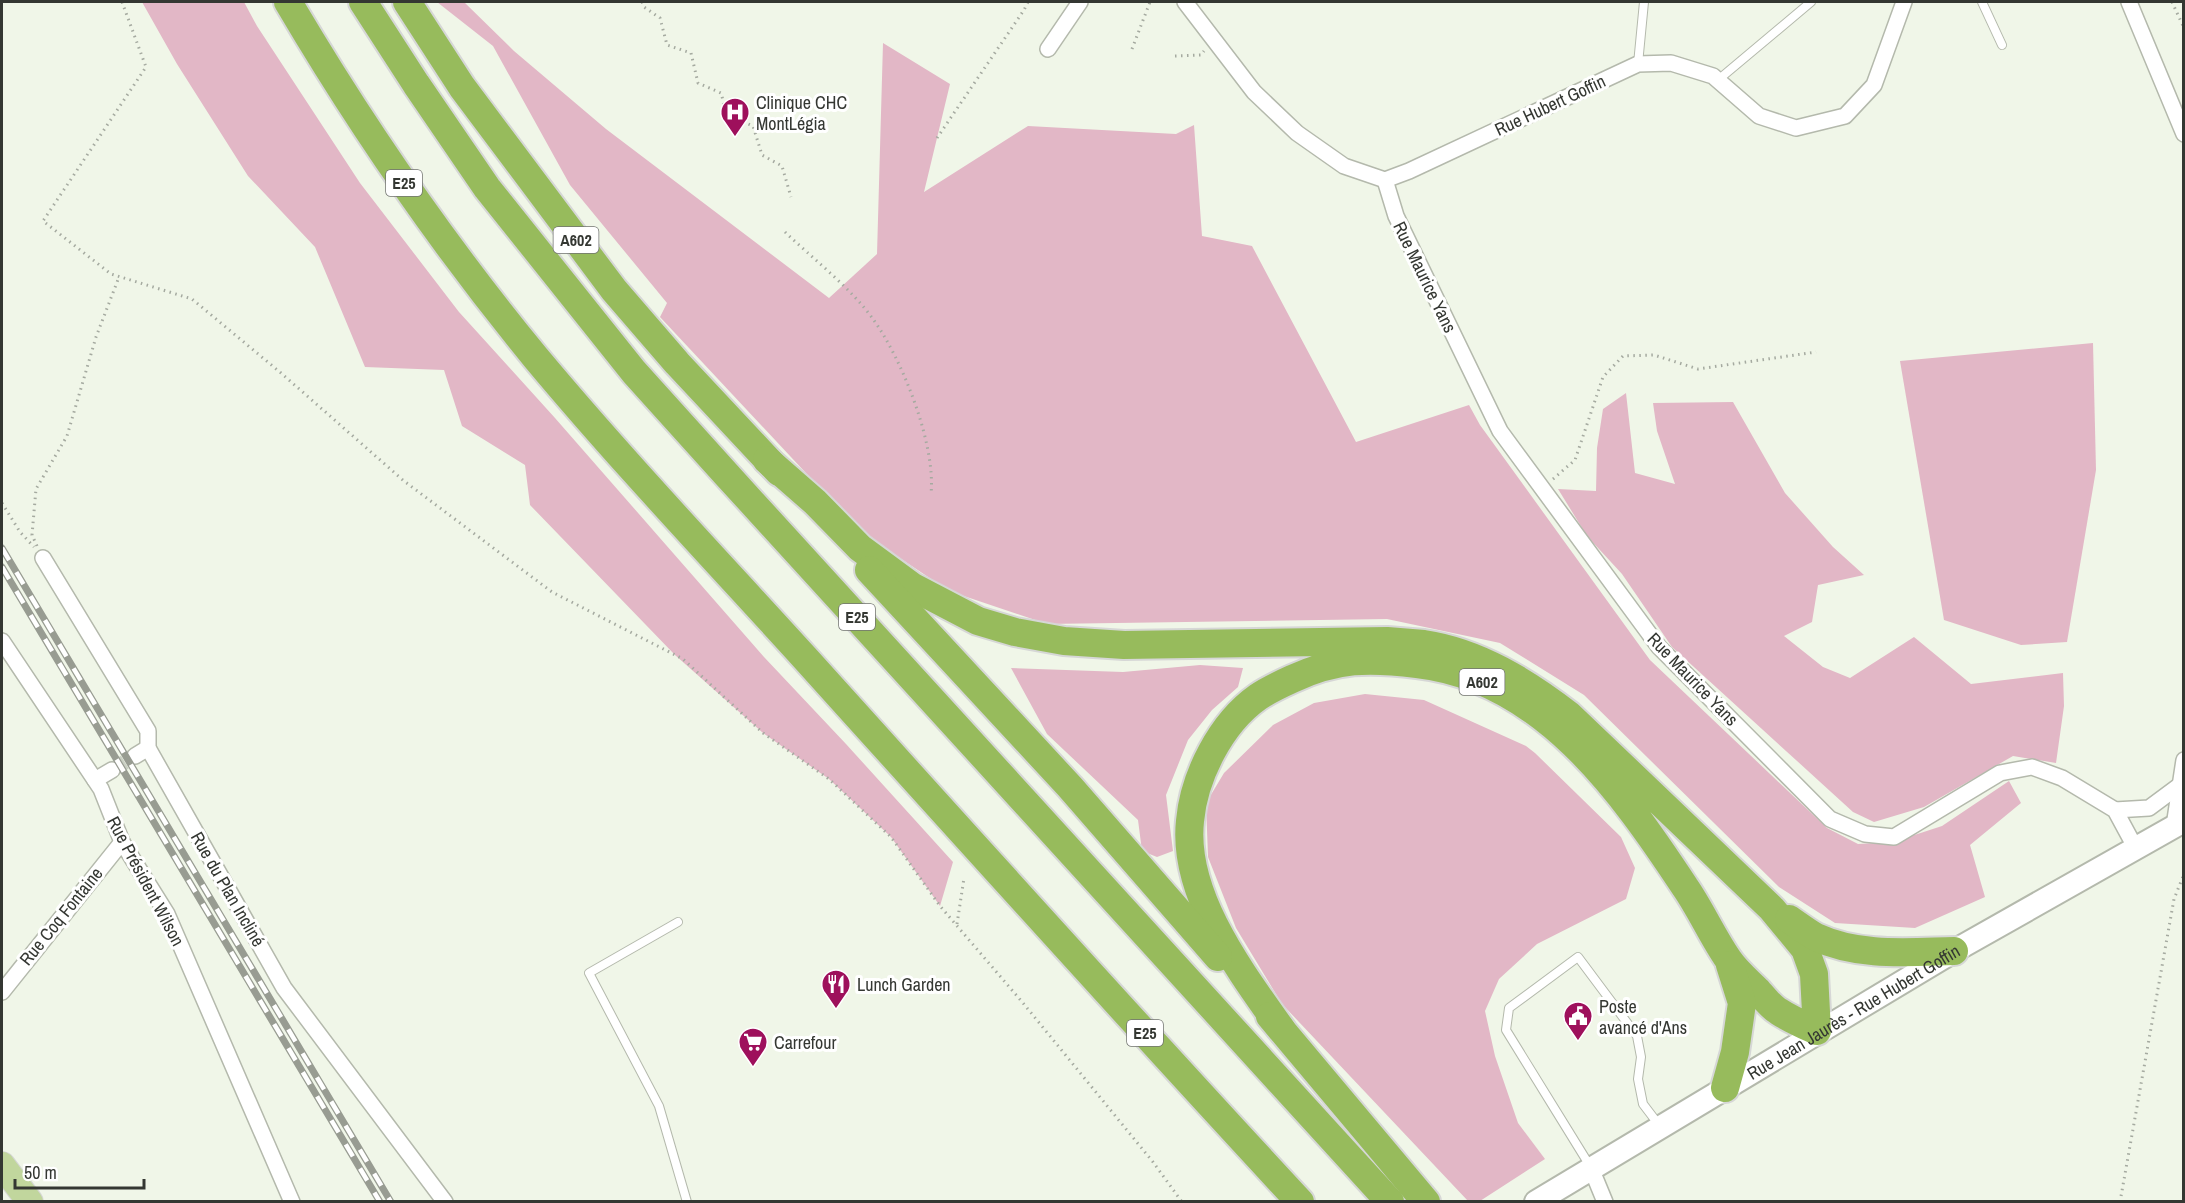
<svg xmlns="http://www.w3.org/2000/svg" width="2185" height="1203" viewBox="0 0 2185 1203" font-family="'Archivo Narrow',sans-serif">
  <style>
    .green { fill: #e2b7c6 }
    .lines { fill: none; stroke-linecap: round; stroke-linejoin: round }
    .street-tunnel { stroke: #cad0c4; stroke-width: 15; stroke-dasharray: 15 8; stroke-linecap: butt }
    .lane-casing { stroke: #b4b9ac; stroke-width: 10 }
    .street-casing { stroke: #b4b9ac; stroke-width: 18 }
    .secondary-casing { stroke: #b4b9ac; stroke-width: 26 }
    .primary-casing { stroke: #d6d7d6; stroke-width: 28 }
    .highway-casing { stroke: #d6d7d6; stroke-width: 32 }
    .path { stroke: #a5aaa0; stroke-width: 3; stroke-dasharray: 1.5 4.5; stroke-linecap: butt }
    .lane { stroke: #fff; stroke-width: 8 }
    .street { stroke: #fff; stroke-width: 15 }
    .secondary { stroke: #fff; stroke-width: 22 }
    .primary { stroke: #c1d69d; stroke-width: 26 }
    .highway { stroke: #97bb5c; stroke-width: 28 }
    .rail-casing { stroke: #989c92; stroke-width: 7 }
    .rail { stroke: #fff; stroke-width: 4.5; stroke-dasharray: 14; stroke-linecap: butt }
    .labels { text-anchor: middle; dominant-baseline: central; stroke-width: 6; stroke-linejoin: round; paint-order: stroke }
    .shield { fill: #fff; stroke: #717370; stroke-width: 1.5 }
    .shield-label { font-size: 16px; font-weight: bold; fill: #343732 }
    .poi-label { font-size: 18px; fill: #343732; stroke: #fff; text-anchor: start }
    .street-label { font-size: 18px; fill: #343732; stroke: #fff }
  </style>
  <rect width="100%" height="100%" fill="#f0f6e8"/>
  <g class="green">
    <polygon points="142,2 244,2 257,26 360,183 459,312 555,418 764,657 846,744 953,862 940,906 891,837 829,779 763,733 675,655 530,505 525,465 462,426 444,370 365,367 315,247 248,176 177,64"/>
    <polygon points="437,2 464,2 514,51 606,129 829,298 877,254 883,43 950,84 924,192 1028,126 1176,134 1194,125 1202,236 1252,246 1356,442 1469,405 1480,425 1650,660 1827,828 1858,844 1893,842 1942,826 2009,781 2021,803 1970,845 1985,897 1915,928 1835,923 1779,887 1584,695 1500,643 1387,619 1047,624 949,591 861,532 660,317 667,303 570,185 493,46"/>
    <polygon points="2093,343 2096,470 2067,642 2021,645 1944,620 1900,361"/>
    <polygon points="1626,393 1635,473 1675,484 1657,431 1653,403 1733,402 1785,493 1833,547 1864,575 1818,585 1812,622 1784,636 1823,667 1850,678 1914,637 1971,684 2063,673 2064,706 2056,763 2013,756 1924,807 1874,822 1853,812 1672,647 1622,574 1587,536 1558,489 1596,491 1597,448 1603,409"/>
    <polygon points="1200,665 1243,668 1238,687 1212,710 1188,740 1166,795 1173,851 1157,857 1142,851 1138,820 1047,734 1011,668 1123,672"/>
    <polygon points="1365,694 1424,700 1526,746 1535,753 1621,837 1635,868 1626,899 1537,944 1499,979 1485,1011 1495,1056 1518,1123 1545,1159 1480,1201 1468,1201 1282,1004 1236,928 1208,857 1206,803 1224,773 1273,725 1314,703"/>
  </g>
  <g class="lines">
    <polyline class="street-tunnel" points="112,770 135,756"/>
    <g class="lane-casing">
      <g id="lane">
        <polyline points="1982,2 2002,45"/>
        <polyline points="1638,64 1644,2"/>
        <polyline points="1718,80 1811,2"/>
        <polyline points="678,922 589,973 659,1106 687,1202"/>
        <polyline points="1590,1166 1506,1030 1509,1008 1578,957 1637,1036 1641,1057 1638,1079 1643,1104 1659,1125"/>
      </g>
    </g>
    <g class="street-casing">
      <g id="street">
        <polyline points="1185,2 1254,92 1297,133 1344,166 1385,180 1409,171 1638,64 1671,63 1713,76 1759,116 1796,128 1845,116 1874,85 1904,2"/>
        <polyline points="2129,2 2184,134"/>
        <polyline points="1048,49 1080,2"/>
        <polyline points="1385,180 1396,216 1500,431 1659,647 1830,819 1865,834 1894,837 2000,773 2032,767 2062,778 2115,810 2135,847"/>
        <polyline points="43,558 148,731 148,748 284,988 445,1202"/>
        <polyline points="2,641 101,789 122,842 167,914 292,1202"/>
        <polyline points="135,756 148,748"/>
        <polyline points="95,780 112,770"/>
        <polyline points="2115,810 2149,808 2180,785"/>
        <polyline points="2174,826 2184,760"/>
        <polyline points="2,992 122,842"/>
        <polyline points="1591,1168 1605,1202"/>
      </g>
    </g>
    <g class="secondary-casing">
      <g id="secondary">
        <path id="s1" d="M 1536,1202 L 1954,951 L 2184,821"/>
      </g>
    </g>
    <g class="primary-casing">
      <polyline id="primary" points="2,1165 30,1202"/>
    </g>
    <g class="highway-casing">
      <g id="highway">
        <path d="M 288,2 C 361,126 444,246 536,358 C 622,461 715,559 805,658 C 969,840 1133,1022 1300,1202"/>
        <polyline points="363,2 416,84 487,188 634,372 726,474 1390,1202"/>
        <polyline points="407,2 462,87 614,290 677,363 779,472"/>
        <path d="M 767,460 L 815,502 L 860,548 L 913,587 L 978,621 L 1015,632 L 1064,641 L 1124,645 L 1387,641 C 1399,642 1412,643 1424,644 C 1478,652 1526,682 1569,715 L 1772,909 L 1805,949 L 1814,974 L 1817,1031 C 1804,1025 1790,1019 1778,1011 C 1770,1006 1764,998 1758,991 C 1748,981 1736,971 1728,959 C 1712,936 1701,910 1685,887 C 1621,790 1542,678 1417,664 C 1369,658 1337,658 1292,679 C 1281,684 1268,690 1258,697 C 1221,723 1194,776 1190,821 C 1182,895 1241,972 1282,1030"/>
        <polyline points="869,570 1070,787 1218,957"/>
        <path d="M 1789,919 C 1798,925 1807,932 1816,937 C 1859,957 1908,952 1954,951"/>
        <polyline points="1270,1016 1426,1202"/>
        <polyline points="1725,1088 1735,1052 1742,1003 1730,965"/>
      </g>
    </g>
    <g class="path">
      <polyline points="122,2 146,67 43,221 111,274 192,299 281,373 404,481 552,592 683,659 763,733 829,779 891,837 940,906 1023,1003 1153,1162 1182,1202"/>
      <polyline points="642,2 644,7 660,18 667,45 691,53 698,83 721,93 727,115 753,126 762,155 782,166 791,197"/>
      <polyline points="2172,2 2184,28"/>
      <polyline points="1132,49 1150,2"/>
      <polyline points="1175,56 1201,55 1204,51"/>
      <polyline points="937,138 1024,10 1028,2"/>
      <path d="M 785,232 C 812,258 851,288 873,319 C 902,359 936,444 931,494"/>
      <polyline points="1553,479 1575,460 1603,377 1623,356 1654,355 1698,369 1816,352"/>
      <polyline points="2,503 20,532 34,547"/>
      <polyline points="37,546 32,535 36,489 67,436 96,337 119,277"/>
      <polyline points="957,924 964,878"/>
      <polyline points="2120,1202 2174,899 2184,874"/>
    </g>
    <use href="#lane" class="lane"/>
    <use href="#street" class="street"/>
    <use href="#secondary" class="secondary"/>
    <use href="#primary" class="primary"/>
    <use href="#highway" class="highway"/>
    <g class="rail-casing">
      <g id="rail">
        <polyline points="2,548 391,1202"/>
        <polyline points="2,567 380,1202"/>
      </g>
    </g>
    <use href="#rail" class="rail"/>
  </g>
  <defs>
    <g id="hospital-pin" transform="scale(1.5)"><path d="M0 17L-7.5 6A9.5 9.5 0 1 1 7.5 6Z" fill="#9e105c" stroke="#fff"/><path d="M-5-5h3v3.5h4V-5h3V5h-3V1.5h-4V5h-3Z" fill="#fff"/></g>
    <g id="restaurant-pin" transform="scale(1.5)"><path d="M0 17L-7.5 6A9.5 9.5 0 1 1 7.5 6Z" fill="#9e105c" stroke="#fff"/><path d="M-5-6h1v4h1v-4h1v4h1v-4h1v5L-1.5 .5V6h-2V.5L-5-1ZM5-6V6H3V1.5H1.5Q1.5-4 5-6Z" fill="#fff"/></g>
    <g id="civic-pin" transform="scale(1.5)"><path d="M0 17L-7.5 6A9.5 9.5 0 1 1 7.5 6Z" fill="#9e105c" stroke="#fff"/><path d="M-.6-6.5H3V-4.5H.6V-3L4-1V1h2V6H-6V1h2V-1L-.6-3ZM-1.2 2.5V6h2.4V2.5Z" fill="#fff"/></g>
    <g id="supermarket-pin" transform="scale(1.5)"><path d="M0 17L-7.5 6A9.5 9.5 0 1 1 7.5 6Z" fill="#9e105c" stroke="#fff"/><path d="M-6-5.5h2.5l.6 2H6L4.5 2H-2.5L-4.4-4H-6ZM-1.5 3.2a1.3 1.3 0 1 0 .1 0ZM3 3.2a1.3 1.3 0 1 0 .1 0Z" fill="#fff"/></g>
  </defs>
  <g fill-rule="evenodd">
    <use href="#hospital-pin" x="735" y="112"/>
    <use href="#restaurant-pin" x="836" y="984"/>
    <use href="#civic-pin" x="1578" y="1016"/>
    <use href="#supermarket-pin" x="753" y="1042"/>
  </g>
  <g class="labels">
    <g class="shield">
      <rect x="386" y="170" width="36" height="26" rx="4.5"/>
      <rect x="553.5" y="227" width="45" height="26" rx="4.5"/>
      <rect x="839" y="604" width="36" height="26" rx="4.5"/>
      <rect x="1459.5" y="669" width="45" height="26" rx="4.5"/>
      <rect x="1127" y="1020" width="36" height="26" rx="4.5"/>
    </g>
    <g class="shield-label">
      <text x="404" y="183">E25</text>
      <text x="576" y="240">A602</text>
      <text x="857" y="617">E25</text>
      <text x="1482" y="682">A602</text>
      <text x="1145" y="1033">E25</text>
    </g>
    <g class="poi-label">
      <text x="756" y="102">Clinique CHC<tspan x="756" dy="21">MontLégia</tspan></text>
      <text x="857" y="984">Lunch Garden</text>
      <text x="1599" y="1006">Poste<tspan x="1599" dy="21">avancé d'Ans</tspan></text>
      <text x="774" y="1042">Carrefour</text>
    </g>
    <g class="street-label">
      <text transform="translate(1550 105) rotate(-25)">Rue Hubert Goffin</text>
      <text transform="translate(1425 277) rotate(64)">Rue Maurice Yans</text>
      <text transform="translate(1693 679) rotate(46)">Rue Maurice Yans</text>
      <text transform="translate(146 881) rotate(62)">Rue Président Wilson</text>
      <text transform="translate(228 889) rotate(60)">Rue du Plan Incliné</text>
      <text transform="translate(61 916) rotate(-51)">Rue Coq Fontaine</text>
      <text stroke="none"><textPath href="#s1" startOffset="370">Rue Jean Jaurès - Rue Hubert Goffin</textPath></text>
    </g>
  </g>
  <rect width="2185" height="1203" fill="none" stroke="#343732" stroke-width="6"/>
  <path d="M15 1179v9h129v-9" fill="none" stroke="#343732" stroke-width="3"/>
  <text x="24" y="1179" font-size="18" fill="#343732" stroke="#ffffff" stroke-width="4.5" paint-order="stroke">50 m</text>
</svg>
